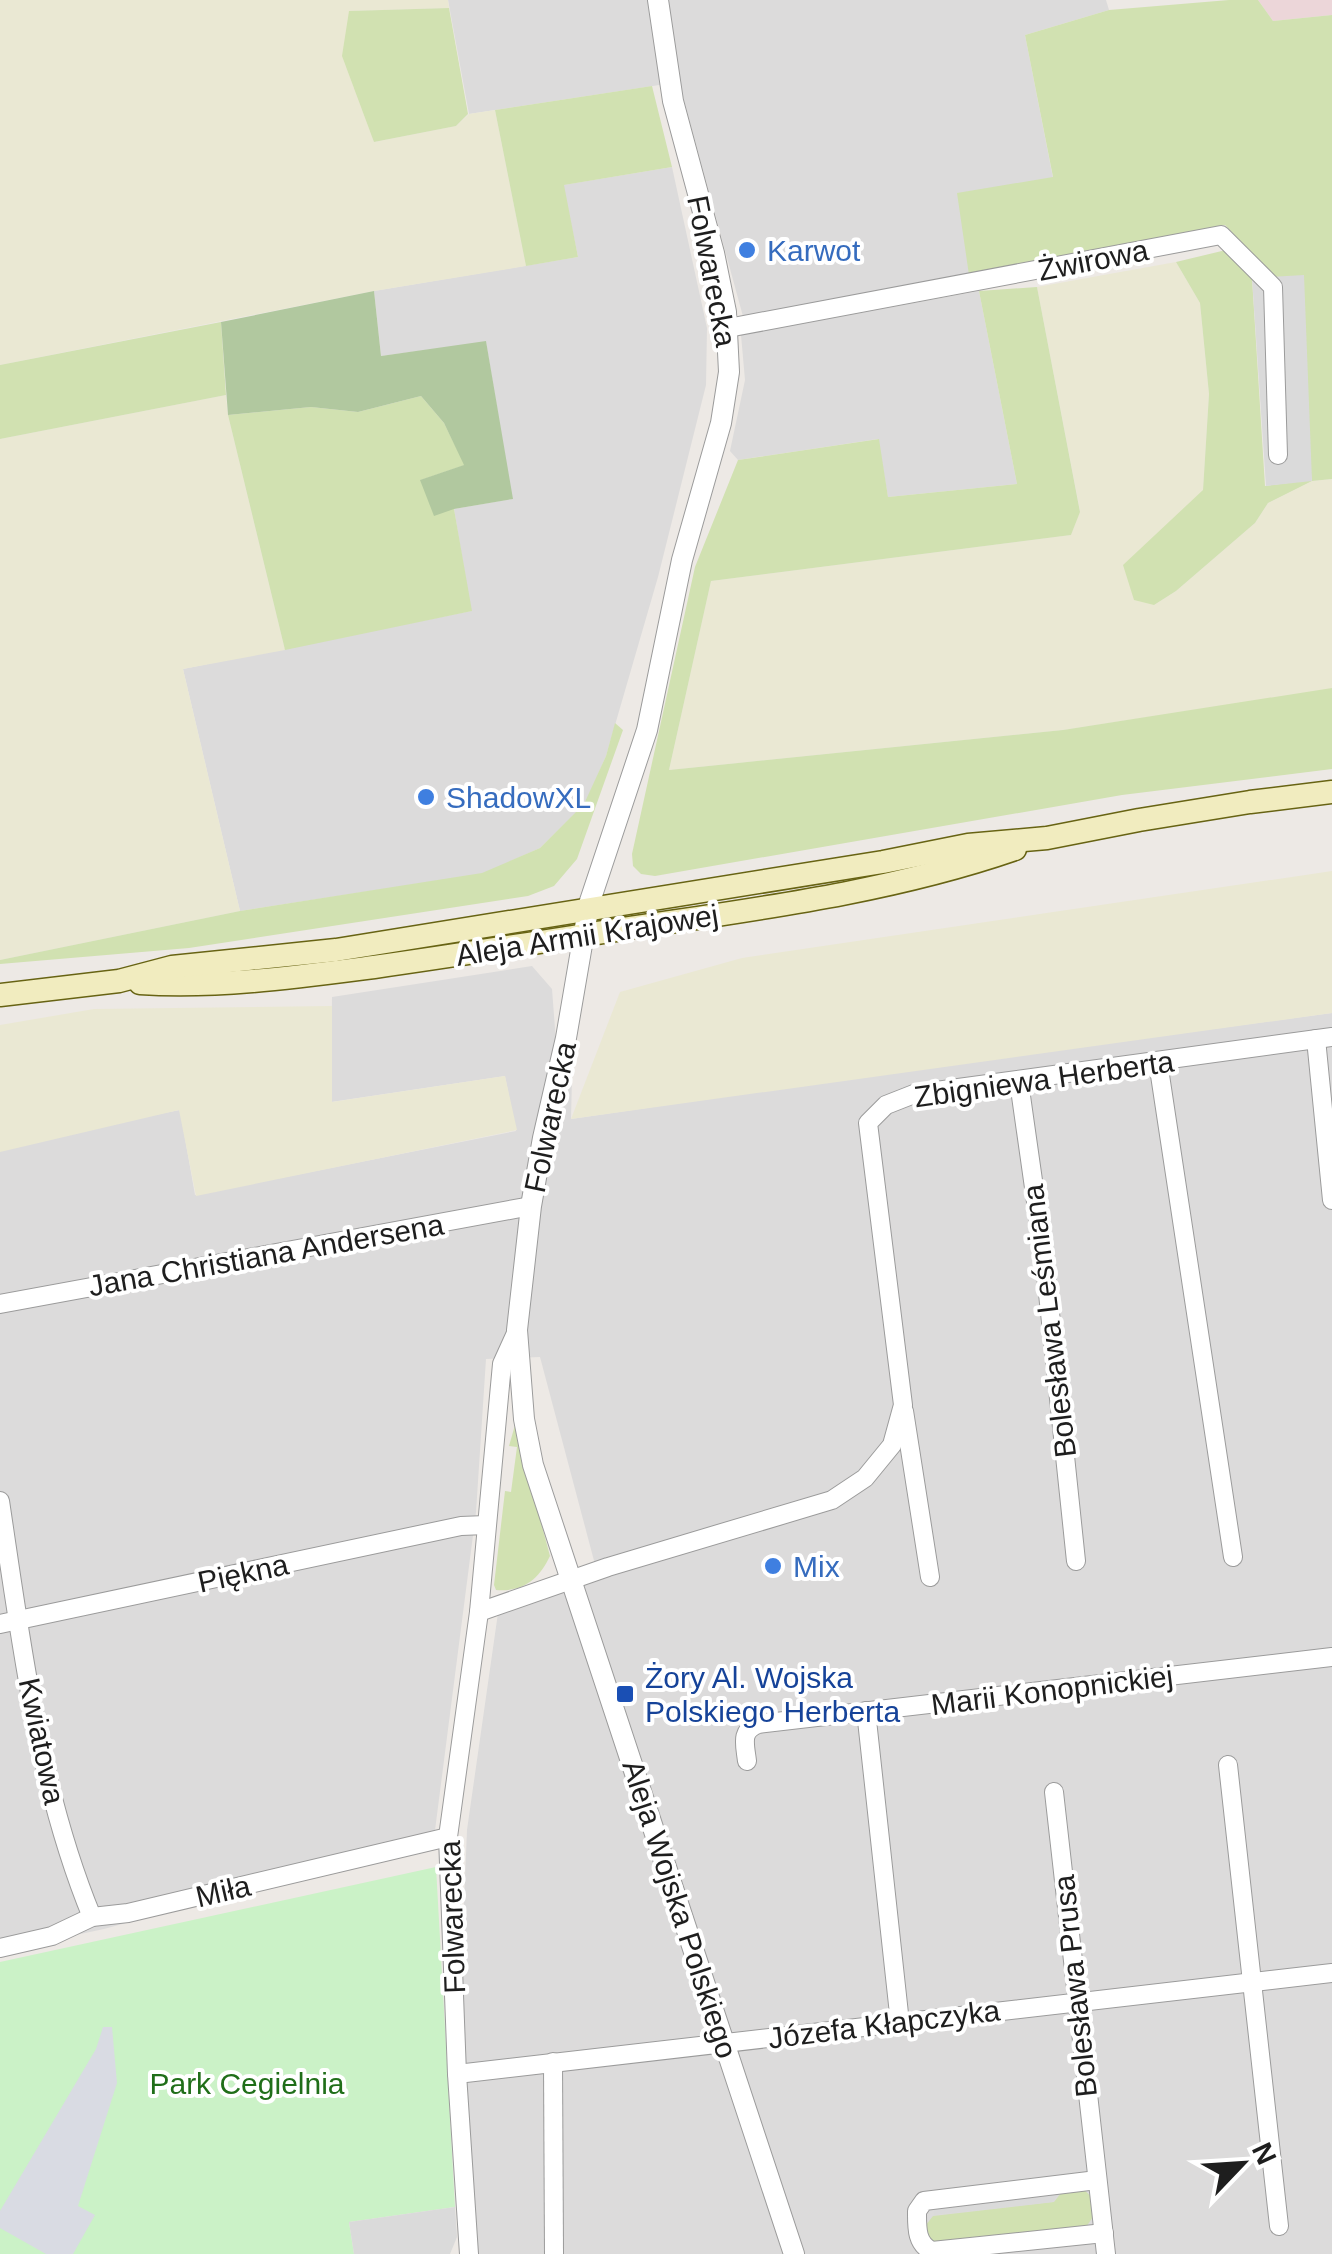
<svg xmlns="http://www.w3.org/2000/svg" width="1332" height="2254" viewBox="0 0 1332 2254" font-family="Arial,sans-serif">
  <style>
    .residential { fill: #dcdbdb }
    .commercial { fill: #ecd6d9 }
    .farmland { fill: #eae8d3 }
    .grass { fill: #d1e1b1 }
    .forest { fill: #b1c89f }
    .park { fill: #cbf2c7 }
    .parking { fill: #dadada }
    .plaza { fill: #d9dbe3 }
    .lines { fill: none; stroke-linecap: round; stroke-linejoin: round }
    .minor-casing { stroke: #9b9b9b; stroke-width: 20 }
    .tertiary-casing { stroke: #9b9b9b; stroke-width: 22 }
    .secondary-casing { stroke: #676313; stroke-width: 25 }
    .minor { stroke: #fff; stroke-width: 18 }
    .tertiary { stroke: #fff; stroke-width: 20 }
    .secondary { stroke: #f1ecbf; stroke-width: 22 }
    .shop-dot { fill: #3f7fe0; stroke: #fff; stroke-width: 4 }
    .transit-dot { fill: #1a4fb4; stroke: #fff; stroke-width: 4 }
    .labels { text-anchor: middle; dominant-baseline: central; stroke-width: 8; stroke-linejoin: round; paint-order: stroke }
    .shop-label { font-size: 30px; fill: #366cbe; stroke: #fff; text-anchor: start }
    .street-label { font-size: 30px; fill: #1e1e1e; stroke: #fff }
    .transit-label { font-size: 30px; fill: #164399; stroke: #fff; text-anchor: start }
    .park-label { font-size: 30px; fill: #206e19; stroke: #fff }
  </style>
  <rect width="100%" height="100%" fill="#ede9e5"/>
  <g class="residential">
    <polygon points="448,0 1106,0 1109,10 1025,35 1053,178 969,275 744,320 679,82 469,114"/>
    <polygon points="672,167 707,328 706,385 658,577 606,756 585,804 540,848 482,874 240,911 183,669 471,611 454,509 512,499 486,342 381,356 374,291 578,257 563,185"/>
    <polygon points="979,291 1017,484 888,497 878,439 738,460 730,451 745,380 741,335"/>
    <polygon points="532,966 552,989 558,1068 572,1078 571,1119 879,1074 1332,1013 1332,2254 472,2254 457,2074 467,1830 498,1613 597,1572 540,1357 486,1359 476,1512 434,1838 104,1929 0,1951 0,1144 180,1110 195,1195 516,1131 505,1076 331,1102 332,997"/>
  </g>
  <polygon class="commercial" points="1258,0 1332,0 1332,15 1273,21"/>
  <g class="farmland">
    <polygon points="0,0 448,0 449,8 350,11 374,142 456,126 469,114 495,110 526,266 374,291 0,365"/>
    <polygon points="1176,262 1200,303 1209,394 1203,490 1154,605 1176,591 1255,523 1268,503 1312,481 1332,479 1332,689 1063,730 669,770 711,581 1071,535 1080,511 1037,287"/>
    <polygon points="226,395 228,415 285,650 183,669 240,911 0,960 0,439"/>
    <polygon points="1332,871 1332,1013 571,1119 620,992 742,958"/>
    <polygon points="332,1006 332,1102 505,1076 517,1130 196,1196 179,1110 0,1152 0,1025 94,1009"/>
  </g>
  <g class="grass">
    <polygon points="1229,0 1258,0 1273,21 1332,15 1332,479 1312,481 1268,503 1255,523 1176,591 1154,605 1134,600 1123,565 1203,490 1209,394 1200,303 1176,262 1226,250 1252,278 1265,486 1312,480 1274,277 1225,225 969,275 957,193 1053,177 1025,35 1109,10"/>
    <polygon points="449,8 468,114 456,126 374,142 342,56 349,11"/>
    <polygon points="652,86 672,167 564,185 578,257 526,266 495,110"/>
    <polygon points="1037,287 1080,512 1071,535 711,581 669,770 1063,730 1332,688 1332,769 1122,795 655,876 641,874 633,866 632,854 695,567 738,460 879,439 888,497 1017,484 979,291"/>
    <polygon points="221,322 226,395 0,439 0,365"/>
    <polygon points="421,396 444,423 465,465 421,480 454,509 472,611 285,650 228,415 311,407 358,412"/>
    <polygon points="615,723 623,730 577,859 554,886 528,896 189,948 0,964 0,960 240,911 482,873 540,848 584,804 606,756"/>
    <path d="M 515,1425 L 550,1556 C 539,1579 524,1592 496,1590 L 494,1585 L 505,1491 L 511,1492 L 517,1447 L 509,1446 Z"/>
    <polygon points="1064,2189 1083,2189 1093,2198 1093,2217 1086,2227 936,2246 927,2239 925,2226 933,2216 1054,2202"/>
  </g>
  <polygon class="forest" points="374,291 381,356 486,341 513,499 454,509 434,516 420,480 464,465 444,423 421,396 358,412 311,407 228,415 221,322"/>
  <polygon class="park" points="436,1867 455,2207 349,2222 354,2254 0,2254 0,1962"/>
  <g class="parking">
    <polygon points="1304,275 1312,481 1266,486 1252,278"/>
    <polygon points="1063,2190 1052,2202 934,2215 933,2203"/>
    <polygon points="455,2207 457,2237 450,2254 354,2254 349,2222"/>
  </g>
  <polygon class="plaza" points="103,2027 112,2027 117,2083 78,2206 95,2215 73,2254 46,2254 0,2228 0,2211 96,2049"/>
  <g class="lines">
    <g class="minor-casing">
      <g id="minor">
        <polyline points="728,328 1221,235 1273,287 1278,455"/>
        <polyline points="1316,1039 1332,1200"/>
        <polyline points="1158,1062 1233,1557"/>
        <polyline points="1019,1082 1045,1265 1076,1561"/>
        <polyline points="0,1304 531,1206"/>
        <polyline points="904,1411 930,1577"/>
        <path d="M 0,1501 C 21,1641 38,1786 92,1917"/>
        <polyline points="479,1612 608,1567 832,1500 865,1478 892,1445 903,1405 868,1123 886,1105 914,1094 1332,1037"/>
        <polyline points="0,1624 461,1526 486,1525"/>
        <polyline points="866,1711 900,2023"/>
        <path d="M 747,1761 C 745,1744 740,1731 758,1724 L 1332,1657"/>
        <polyline points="1228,1765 1279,2226"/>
        <polyline points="1054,1792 1106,2254"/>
        <polyline points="0,1948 52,1936 92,1917 128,1913 448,1837"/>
        <polyline points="553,2062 554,2254"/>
        <polyline points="457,2074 1332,1973"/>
        <path d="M 1097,2180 L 924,2201 L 917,2211 C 917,2227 916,2244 932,2251 L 1104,2233"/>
        <polyline points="469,2254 457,2074 448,1837 479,1612 502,1364 517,1331"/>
      </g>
    </g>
    <g class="tertiary-casing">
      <polyline id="tertiary" points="658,0 673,101 714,253 726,312 729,372 721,423 682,560 647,730 589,904 566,1038 543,1138 531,1206 517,1330 524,1419 533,1465 794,2254"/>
    </g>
    <g class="secondary-casing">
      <g id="secondary">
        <path d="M 140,983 C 218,988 297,977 374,967 C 445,957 515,946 585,935 C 729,912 876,897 1015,849"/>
        <polyline points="0,995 119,981 172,967 336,950 883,862 968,845 1047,838 1139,820 1250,802 1332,792"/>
      </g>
    </g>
    <use href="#minor" class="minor"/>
    <use href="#tertiary" class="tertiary"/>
    <use href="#secondary" class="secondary"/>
  </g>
  <g class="shop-dot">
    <circle cx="747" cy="250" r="10"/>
    <circle cx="426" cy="797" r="10"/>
    <circle cx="773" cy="1566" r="10"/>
  </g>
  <rect class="transit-dot" x="615" y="1684" width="20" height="20" rx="5"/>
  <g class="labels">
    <g class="shop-label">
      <text x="767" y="250">Karwot</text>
      <text x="446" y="797">ShadowXL</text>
      <text x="793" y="1566">Mix</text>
    </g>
    <g class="street-label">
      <text transform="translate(1093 260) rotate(-11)">Żwirowa</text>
      <text transform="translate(712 271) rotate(79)">Folwarecka</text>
      <text transform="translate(587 935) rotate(-9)">Aleja Armii Krajowej</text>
      <text transform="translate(1044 1079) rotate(-8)">Zbigniewa Herberta</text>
      <text transform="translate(550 1117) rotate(-78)">Folwarecka</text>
      <text transform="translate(266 1255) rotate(-10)">Jana Christiana Andersena</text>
      <text transform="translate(1049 1321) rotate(-97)">Bolesława Leśmiana</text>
      <text transform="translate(243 1573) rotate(-12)">Piękna</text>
      <text transform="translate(1052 1690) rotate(-7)">Marii Konopnickiej</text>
      <text transform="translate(42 1741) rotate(78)">Kwiatowa</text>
      <text transform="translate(223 1891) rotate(-13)">Miła</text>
      <text transform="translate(680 1909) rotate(72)">Aleja Wojska Polskiego</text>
      <text transform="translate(452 1917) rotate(-92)">Folwarecka</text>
      <text transform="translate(1075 1986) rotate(-96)">Bolesława Prusa</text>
      <text transform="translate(884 2024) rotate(-7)">Józefa Kłapczyka</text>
    </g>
    <g class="transit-label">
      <text x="645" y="1677">Żory Al. Wojska<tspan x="645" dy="34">Polskiego Herberta</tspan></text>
    </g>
    <g class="park-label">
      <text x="247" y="2083">Park Cegielnia</text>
    </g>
  </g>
  <g transform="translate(1242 2164) rotate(65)" stroke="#ffffff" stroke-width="8" paint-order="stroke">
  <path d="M0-8L18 38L0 25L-18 38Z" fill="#1e1e1e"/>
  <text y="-15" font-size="28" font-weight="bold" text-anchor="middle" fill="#1e1e1e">N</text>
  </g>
</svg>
